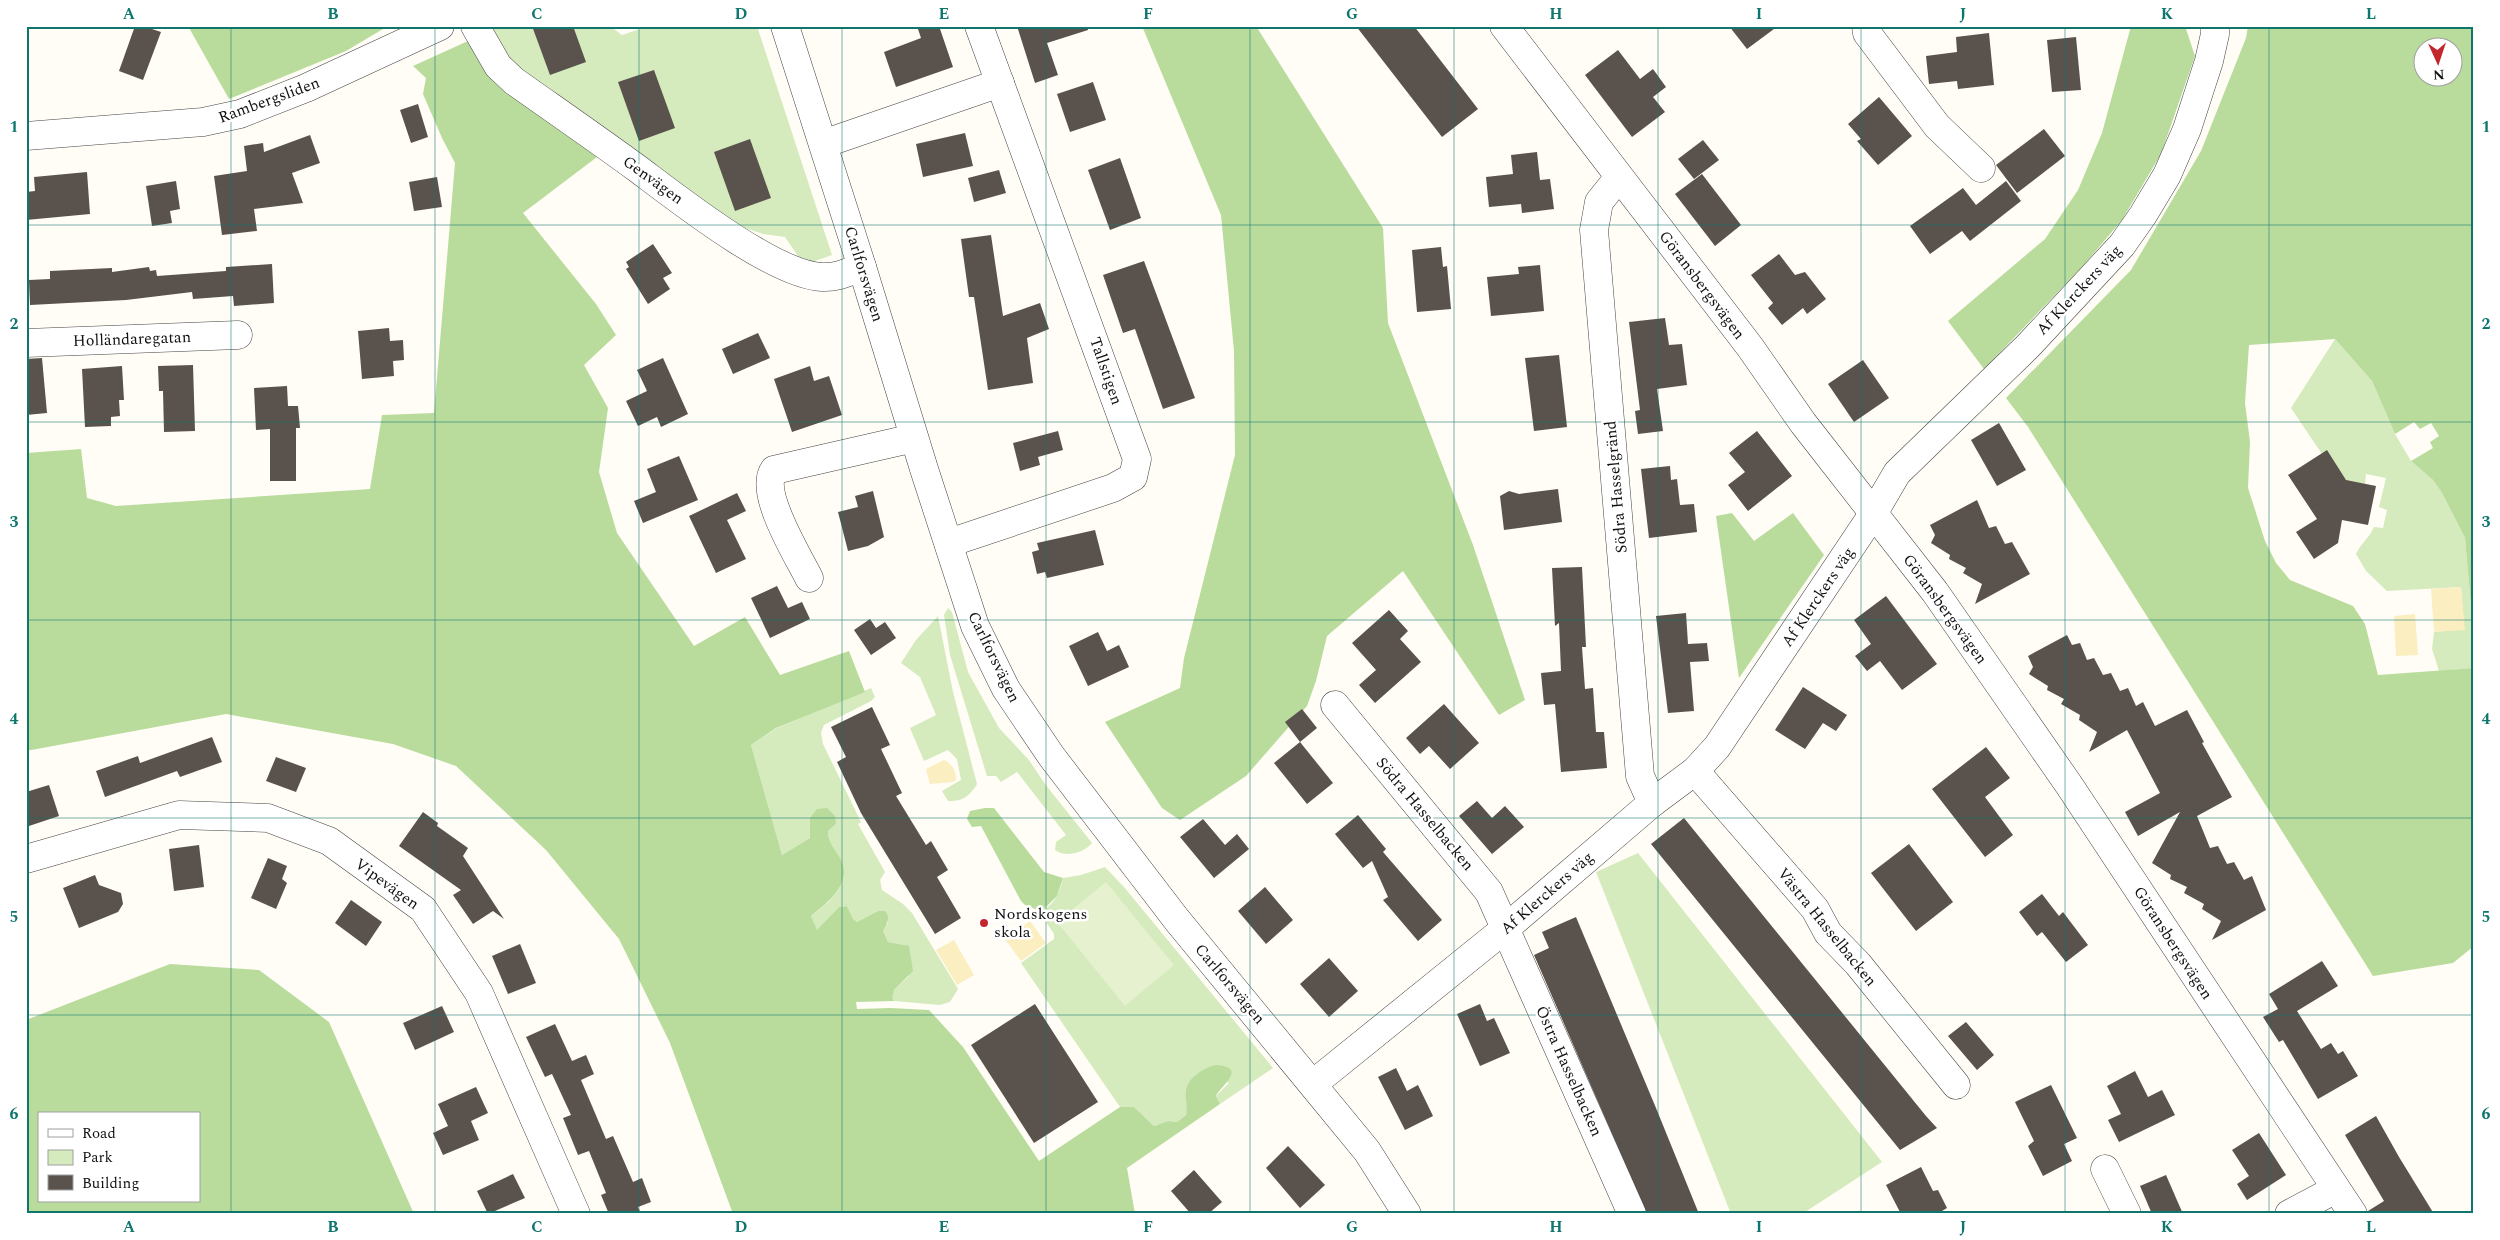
<svg xmlns="http://www.w3.org/2000/svg" width="2500" height="1240" viewBox="0 0 2500 1240" font-family="Spectral,serif">
  <style>
    .green { fill: #d5ebbd }
    .forest { fill: #b9dc9c; fill-rule: evenodd }
    .sand { fill: #fbeec1 }
    .pitch { fill: #e6f2cf }
    .building { fill: #5a524d }
    .lines { fill: none; stroke-linecap: round; stroke-linejoin: round }
    .minor-casing { stroke: #444; stroke-width: 29 }
    .minor { stroke: #fff; stroke-width: 28 }
    .grid { fill: none; stroke: #0f766e; stroke-width: 1; stroke-opacity: 0.55 }
    .poi-dot { fill: #c4262e; stroke: #fff; stroke-width: 2 }
    .labels { text-anchor: middle; dominant-baseline: central; stroke-width: 5; stroke-linejoin: round; paint-order: stroke }
    .street-label { font-size: 16px; fill: #111; stroke: #fff }
    .poi-label { font-size: 16px; fill: #111; stroke: #fff; text-anchor: start }
    .neatline { fill: none; stroke: #0f766e; stroke-width: 2 }
    .grid-label { font-size: 16px; text-anchor: middle; font-weight: bold; fill: #0f766e }
  </style>
  <rect width="100%" height="100%" fill="#fffdf5"/>
  <g class="green">
    <polygon points="487,26 610,26 622,35 649,26 757,26 832,255 809,263 800,259 785,237 763,234 745,228 658,172 514,72"/>
    <path d="M 2335,339 L 2372,381 L 2395,434 L 2411,461 L 2433,480 L 2442,493 L 2465,538 L 2474,641 L 2474,668 L 2439,671 L 2432,649 L 2434,632 L 2464,629 L 2461,587 L 2387,591 L 2366,571 L 2356,554 C 2361,543 2368,540 2374,527 L 2383,528 L 2387,510 L 2379,507 L 2386,478 L 2366,474 L 2365,484 L 2337,482 L 2322,454 L 2291,408 Z"/>
    <path d="M 948,608 L 952,612 L 968,672 L 999,728 L 1029,760 L 1045,784 L 1092,843 C 1084,853 1065,858 1055,850 L 1056,842 L 1066,835 L 1017,772 L 1001,782 L 996,776 L 987,776 L 950,655 L 944,615 Z"/>
    <path d="M 938,616 L 953,692 L 977,784 C 970,796 962,802 948,801 L 942,791 L 961,780 L 957,759 L 948,750 L 924,761 L 910,728 L 936,715 L 920,677 L 901,663 L 916,640 Z"/>
    <path d="M 871,688 L 875,697 L 871,701 L 824,725 L 821,733 L 823,744 L 861,822 L 858,824 L 885,872 L 880,880 L 882,890 L 903,904 L 912,913 L 958,989 L 950,1002 L 940,1005 L 894,1001 L 891,998 L 894,990 L 909,976 L 903,945 L 888,942 L 883,931 L 888,923 L 885,911 L 878,911 L 857,922 L 853,919 L 847,906 L 839,907 L 817,931 L 811,916 C 830,902 855,881 839,856 C 833,848 828,841 828,831 L 836,824 L 810,818 L 810,838 L 782,855 L 751,745 L 777,728 Z"/>
    <polygon points="1638,853 1882,1162 1802,1214 1731,1214 1596,872"/>
    <path d="M 1105,867 L 1124,887 L 1273,1068 L 1220,1104 L 1216,1096 L 1229,1083 L 1201,1072 C 1177,1092 1192,1092 1186,1115 L 1177,1122 L 1168,1121 L 1154,1126 L 1134,1107 L 1120,1107 L 1021,963 L 1054,939 L 1054,934 L 1038,910 C 1054,909 1060,891 1063,878 L 1081,875 Z"/>
  </g>
  <g class="forest">
    <polygon points="188,26 388,26 346,51 229,99"/>
    <polygon points="1142,26 1256,26 1383,228 1388,323 1473,545 1525,700 1499,715 1403,571 1327,636 1316,681 1307,706 1246,776 1180,820 1162,808 1105,722 1180,688 1184,658 1235,455 1234,351 1221,215"/>
    <polygon points="2131,26 2185,26 2195,56 2161,154 2122,220 2083,266 1984,369 1948,321 2045,239 2078,190 2102,133"/>
    <path d="M 2248,26 L 2474,26 L 2474,641 L 2465,538 L 2442,493 L 2433,480 L 2411,461 L 2433,448 L 2430,442 L 2439,436 L 2431,423 L 2420,429 L 2414,422 L 2395,434 L 2372,381 L 2335,339 L 2249,345 L 2245,403 L 2250,442 L 2248,488 L 2265,541 L 2276,563 L 2290,580 L 2353,606 L 2365,624 L 2378,675 L 2474,668 L 2474,946 L 2453,963 L 2373,976 L 2028,427 L 2006,398 L 2131,270 L 2201,151 L 2246,38 ZM 2422,48 L 2452,48 L 2452,78 L 2422,78 Z"/>
    <path d="M 468,41 L 509,92 L 597,157 L 523,213 L 596,304 L 616,335 L 584,365 L 608,408 L 599,472 L 617,533 L 694,646 L 745,617 L 780,675 L 849,651 L 865,692 L 776,728 L 751,745 L 782,855 L 810,838 L 810,818 L 817,809 L 827,808 L 835,816 L 836,824 L 828,831 C 828,841 833,847 839,856 C 855,881 830,901 811,916 L 817,930 L 839,907 L 847,906 L 853,919 L 857,922 L 878,911 L 885,911 C 891,918 887,924 883,931 L 888,942 L 909,946 L 913,971 L 894,990 L 892,998 L 894,1001 L 856,1002 L 857,1009 L 891,1008 L 929,1010 L 963,1047 L 1039,1161 L 1120,1107 L 1134,1107 L 1154,1126 L 1168,1121 L 1177,1122 L 1186,1115 C 1188,1107 1185,1099 1186,1091 C 1187,1078 1205,1067 1216,1065 C 1249,1067 1220,1087 1216,1096 L 1220,1104 L 1127,1168 L 1135,1214 L 733,1214 L 670,1043 L 619,939 L 546,850 L 456,766 L 393,744 L 226,714 L 26,751 L 26,453 L 81,449 L 87,498 L 116,506 L 370,489 L 382,415 L 434,413 L 455,163 L 442,138 L 423,94 L 426,78 L 413,66 Z"/>
    <polygon points="1732,513 1754,541 1793,513 1824,555 1739,678 1716,516"/>
    <polygon points="985,808 994,808 1044,872 1063,878 1057,896 1045,908 1038,910 1025,905 1021,901 981,826 972,827 967,819 970,811"/>
    <path d="M 170,964 L 259,970 L 329,1022 L 414,1214 L 26,1214 L 26,1020 ZM 39,1114 L 199,1114 L 199,1201 L 39,1201 Z"/>
  </g>
  <g class="sand">
    <polygon points="2461,587 2465,630 2434,632 2431,589"/>
    <polygon points="2415,614 2418,655 2396,656 2394,616"/>
    <path d="M 944,760 C 951,763 957,771 956,780 L 953,782 L 930,784 L 926,769 Z"/>
    <polygon points="1030,921 1046,943 1021,961 1005,939"/>
    <polygon points="954,940 974,975 957,985 936,950"/>
  </g>
  <polygon class="pitch" points="1106,882 1174,965 1125,1006 1057,922"/>
  <g class="building">
    <polygon points="135,26 143,26 161,32 143,80 119,71"/>
    <polygon points="532,26 573,26 586,62 550,75"/>
    <polygon points="917,26 939,26 953,67 896,87 884,52 921,38"/>
    <polygon points="1017,26 1088,26 1088,30 1047,43 1058,75 1035,83"/>
    <polygon points="1356,26 1414,26 1478,109 1442,137"/>
    <polygon points="1729,26 1778,26 1747,49"/>
    <polygon points="1989,33 1994,85 1958,89 1957,81 1929,84 1926,56 1957,52 1956,37"/>
    <polygon points="2076,37 2081,90 2052,92 2047,40"/>
    <polygon points="1618,50 1640,79 1653,69 1666,87 1653,97 1665,112 1632,137 1585,75"/>
    <polygon points="654,70 675,128 639,141 618,82"/>
    <polygon points="1093,82 1106,120 1070,132 1057,94"/>
    <polygon points="1879,97 1912,136 1878,165 1857,141 1861,139 1848,124"/>
    <polygon points="418,104 428,137 411,143 400,110"/>
    <polygon points="2044,129 2065,156 2017,193 1996,165"/>
    <polygon points="965,133 973,166 923,177 916,144"/>
    <polygon points="310,135 320,163 292,173 303,203 254,209 257,231 222,235 214,176 247,171 244,146 263,143 264,152"/>
    <polygon points="750,139 771,198 735,211 714,152"/>
    <polygon points="1703,140 1719,160 1694,179 1678,159"/>
    <polygon points="1537,152 1540,180 1550,179 1554,209 1522,213 1521,204 1489,207 1486,177 1513,174 1511,155"/>
    <polygon points="1120,158 1141,218 1110,230 1088,170"/>
    <polygon points="999,170 1006,193 974,202 968,178"/>
    <polygon points="87,172 90,214 26,220 26,192 35,191 34,177"/>
    <polygon points="1702,174 1741,225 1715,246 1675,194"/>
    <polygon points="437,177 442,207 414,211 409,182"/>
    <polygon points="176,181 180,209 170,211 172,223 152,226 146,186"/>
    <polygon points="2006,181 2021,201 1970,241 1962,231 1930,254 1910,226 1963,188 1976,205"/>
    <polygon points="991,235 1003,316 1040,303 1049,329 1027,338 1033,383 988,390 974,297 969,297 961,239"/>
    <polygon points="653,244 672,273 663,278 670,289 648,304 626,269 629,267 626,262"/>
    <polygon points="1441,247 1443,267 1447,266 1451,309 1417,312 1412,250"/>
    <polygon points="1779,254 1795,275 1805,272 1826,299 1807,314 1803,308 1782,325 1768,308 1773,303 1751,275"/>
    <polygon points="1144,261 1195,398 1163,409 1135,329 1123,333 1103,275"/>
    <polygon points="272,264 274,303 234,306 233,296 193,299 192,292 126,300 30,305 29,280 50,279 50,271 112,268 112,272 149,267 150,271 156,270 157,276 226,271 226,267"/>
    <polygon points="1540,265 1544,311 1491,316 1487,277 1519,274 1518,267"/>
    <polygon points="1665,318 1669,345 1682,344 1687,385 1657,389 1663,431 1638,434 1635,411 1640,410 1629,322"/>
    <polygon points="389,328 390,341 403,340 404,360 393,361 394,376 362,379 358,331"/>
    <polygon points="758,333 770,358 733,374 722,349"/>
    <polygon points="1559,355 1567,427 1534,431 1525,358"/>
    <polygon points="42,358 47,413 26,415 26,359"/>
    <polygon points="663,358 688,414 661,427 657,417 638,426 626,401 647,391 637,370"/>
    <polygon points="1863,360 1889,398 1854,422 1828,384"/>
    <polygon points="193,365 195,431 164,432 163,391 159,391 158,366"/>
    <polygon points="122,366 124,400 119,400 120,416 111,417 111,426 85,427 82,369"/>
    <polygon points="810,366 814,381 829,376 842,415 792,432 774,379"/>
    <polygon points="287,386 288,406 298,406 300,428 296,428 296,481 270,481 270,429 256,430 254,388"/>
    <polygon points="1999,423 2026,470 1997,486 1971,440"/>
    <polygon points="1058,431 1063,450 1038,457 1040,465 1020,471 1013,443"/>
    <polygon points="1757,431 1792,476 1748,511 1728,485 1745,472 1729,453"/>
    <polygon points="2327,450 2346,480 2376,486 2368,525 2342,520 2338,543 2314,559 2296,532 2317,519 2288,475"/>
    <polygon points="679,456 698,500 643,523 634,501 656,492 647,469"/>
    <polygon points="1670,466 1671,480 1677,479 1680,505 1694,504 1697,532 1649,538 1641,469"/>
    <polygon points="1558,489 1562,522 1504,530 1500,496 1509,491 1519,494"/>
    <polygon points="873,491 884,537 868,546 848,551 838,512 858,507 855,496"/>
    <polygon points="737,493 746,511 727,520 746,559 716,573 689,516"/>
    <polygon points="1977,500 1989,528 1996,526 2005,544 2012,542 2030,574 1975,604 1982,584 1963,573 1966,568 1949,559 1950,555 1931,543 1935,535 1930,525"/>
    <polygon points="1095,530 1104,565 1047,578 1045,572 1037,574 1032,552 1039,550 1037,543"/>
    <polygon points="1582,567 1586,647 1582,647 1585,689 1593,688 1596,732 1604,732 1607,768 1561,772 1555,704 1544,705 1541,673 1561,671 1559,623 1555,626 1552,568"/>
    <polygon points="777,586 788,608 802,602 810,619 770,638 751,598"/>
    <polygon points="1886,596 1937,664 1902,690 1880,661 1867,671 1855,656 1871,644 1854,620"/>
    <polygon points="1389,610 1408,631 1400,639 1421,662 1375,703 1359,685 1376,670 1352,643"/>
    <polygon points="1686,613 1688,644 1707,643 1709,661 1690,662 1694,711 1668,713 1656,616"/>
    <polygon points="870,619 876,628 885,622 896,638 871,655 854,630"/>
    <polygon points="1098,632 1107,651 1119,645 1129,667 1088,686 1069,646"/>
    <polygon points="2067,635 2072,645 2080,643 2087,660 2094,658 2103,675 2111,673 2120,691 2128,688 2136,706 2143,702 2155,726 2187,710 2204,742 2202,743 2232,797 2197,816 2210,848 2218,846 2227,864 2234,862 2244,880 2252,876 2266,910 2212,940 2221,921 2202,909 2204,904 2184,893 2187,887 2170,879 2171,875 2152,863 2180,812 2138,836 2125,812 2160,793 2127,730 2089,752 2097,732 2079,720 2080,715 2061,704 2064,699 2047,690 2048,686 2029,674 2033,667 2028,656"/>
    <polygon points="1803,687 1847,715 1836,731 1823,723 1805,749 1775,730"/>
    <polygon points="1444,704 1479,743 1450,769 1429,746 1420,754 1406,738"/>
    <polygon points="872,707 890,745 881,749 902,793 896,796 926,845 931,841 948,870 937,877 961,918 935,934 861,813 837,762 846,757 831,727"/>
    <polygon points="1302,709 1317,728 1300,742 1285,722"/>
    <polygon points="212,737 222,762 180,777 177,771 105,797 96,771 138,756 140,763"/>
    <polygon points="1300,742 1333,783 1307,804 1274,763"/>
    <polygon points="1986,747 2010,778 1985,797 2013,835 1985,857 1932,789"/>
    <polygon points="276,757 306,768 296,792 266,781"/>
    <polygon points="49,785 59,816 26,827 26,792"/>
    <polygon points="1477,801 1492,818 1505,806 1524,827 1492,854 1459,816"/>
    <polygon points="423,812 438,823 437,826 468,848 463,856 504,919 493,911 473,924 453,895 461,890 399,846"/>
    <polygon points="1358,815 1386,849 1383,852 1442,920 1418,941 1383,900 1388,897 1372,861 1363,868 1335,834"/>
    <polygon points="1684,818 1926,1116 1937,1128 1900,1150 1651,844"/>
    <polygon points="1203,819 1225,845 1237,834 1249,849 1214,878 1180,837"/>
    <polygon points="1909,844 1953,902 1916,931 1871,873"/>
    <polygon points="199,845 204,887 174,891 169,849"/>
    <polygon points="268,858 287,866 282,879 287,883 276,909 251,898"/>
    <polygon points="95,875 99,885 121,893 123,904 118,912 79,928 63,888"/>
    <polygon points="1265,887 1293,920 1266,944 1238,911"/>
    <polygon points="2042,894 2059,916 2063,912 2088,945 2066,962 2042,932 2037,936 2019,912"/>
    <polygon points="351,900 382,922 366,946 335,923"/>
    <polygon points="1576,917 1656,1108 1699,1214 1647,1214 1534,955 1549,948 1542,932"/>
    <polygon points="520,944 536,983 508,994 492,956"/>
    <polygon points="1329,958 1358,991 1329,1017 1300,984"/>
    <polygon points="2322,961 2338,986 2297,1011 2321,1049 2331,1043 2338,1054 2343,1051 2358,1076 2318,1099 2283,1040 2279,1042 2263,1017 2278,1009 2269,994"/>
    <polygon points="1035,1004 1098,1102 1034,1143 971,1045"/>
    <polygon points="1480,1004 1487,1021 1494,1018 1510,1053 1480,1066 1457,1014"/>
    <polygon points="442,1006 454,1032 415,1050 403,1023"/>
    <polygon points="1966,1022 1994,1055 1977,1070 1948,1036"/>
    <polygon points="555,1024 572,1061 586,1055 594,1074 581,1080 606,1139 613,1136 633,1182 642,1178 651,1202 638,1207 641,1214 609,1214 601,1195 606,1193 589,1151 578,1155 563,1118 571,1115 552,1074 545,1077 526,1037"/>
    <polygon points="1396,1068 1407,1091 1418,1085 1433,1116 1405,1130 1378,1077"/>
    <polygon points="2135,1071 2148,1097 2162,1090 2175,1115 2119,1142 2108,1120 2121,1114 2107,1086"/>
    <polygon points="2051,1085 2077,1138 2064,1144 2072,1161 2043,1176 2028,1146 2034,1141 2015,1102"/>
    <polygon points="476,1087 488,1113 471,1121 479,1140 443,1155 433,1133 448,1126 438,1104"/>
    <polygon points="2376,1116 2399,1157 2434,1214 2369,1214 2368,1211 2384,1201 2345,1135"/>
    <polygon points="2259,1133 2286,1175 2247,1200 2237,1184 2249,1176 2232,1150"/>
    <polygon points="1288,1146 1325,1185 1300,1208 1266,1168"/>
    <polygon points="1921,1167 1933,1191 1938,1190 1947,1208 1937,1214 1901,1214 1886,1185"/>
    <polygon points="1194,1170 1222,1202 1208,1214 1191,1214 1171,1191"/>
    <polygon points="513,1174 525,1198 488,1214 477,1191"/>
    <polygon points="2166,1175 2183,1214 2152,1214 2140,1186"/>
  </g>
  <g class="lines">
    <g class="minor-casing">
      <g id="minor">
        <path d="M 475,26 L 498,66 L 514,81 C 555,110 597,139 638,169 C 678,199 774,275 822,277 C 836,278 849,272 862,267"/>
        <polyline points="785,26 862,267 924,469 975,626 1006,689 1052,757 1177,920 1367,1151 1407,1214"/>
        <polyline points="1504,26 1750,347 1803,423 1935,592 2069,785 2353,1214"/>
        <polyline points="1866,26 1867,33 1937,126 1981,168"/>
        <polyline points="26,136 203,122 240,114 306,88 440,26"/>
        <polyline points="823,144 1000,83"/>
        <polyline points="1619,177 1599,202 1594,230 1640,776 1652,803"/>
        <polyline points="26,343 238,335"/>
        <polyline points="949,543 1113,488 1133,477 1137,459 979,26"/>
        <path d="M 809,578 C 798,556 758,492 774,470 L 914,438"/>
        <polyline points="1335,705 1489,892 1632,1214"/>
        <polyline points="1695,771 1815,909 1828,933 1858,964 1956,1085"/>
        <polyline points="26,859 179,815 268,818 329,841 423,909 479,993 576,1214"/>
        <polyline points="1313,1084 1506,928 1652,803 1695,771 1717,747 1873,514 1897,473 2028,346 2122,245 2143,215 2167,175 2187,129 2209,61 2215,34 2215,26"/>
        <polyline points="2105,1169 2127,1214"/>
        <polyline points="2289,1214 2336,1189"/>
      </g>
    </g>
    <use href="#minor" class="minor"/>
  </g>
  <path class="grid" d="M 231,26 L 231,1214M 435,26 L 435,1214M 639,26 L 639,1214M 842,26 L 842,1214M 1046,26 L 1046,1214M 1250,26 L 1250,1214M 1454,26 L 1454,1214M 1658,26 L 1658,1214M 1861,26 L 1861,1214M 2065,26 L 2065,1214M 2269,26 L 2269,1214M 26,225 L 2474,225M 26,422 L 2474,422M 26,620 L 2474,620M 26,818 L 2474,818M 26,1015 L 2474,1015"/>
  <circle class="poi-dot" cx="984" cy="923" r="5"/>
  <g class="labels">
    <g class="street-label">
      <text transform="translate(269 100) rotate(-20)">Rambergsliden</text>
      <text transform="translate(653 180) rotate(36)">Genvägen</text>
      <text transform="translate(864 274) rotate(73)">Carlforsvägen</text>
      <text transform="translate(1702 285) rotate(53)">Göransbergsvägen</text>
      <text transform="translate(2079 290) rotate(-47)">Af Klerckers väg</text>
      <text transform="translate(132 339) rotate(-2)">Holländaregatan</text>
      <text transform="translate(1106 371) rotate(71)">Tallstigen</text>
      <text transform="translate(1616 487) rotate(-95)">Södra Hasselgränd</text>
      <text transform="translate(1818 597) rotate(-56)">Af Klerckers väg</text>
      <text transform="translate(1945 609) rotate(54)">Göransbergsvägen</text>
      <text transform="translate(994 657) rotate(64)">Carlforsvägen</text>
      <text transform="translate(1425 814) rotate(50)">Södra Hasselbacken</text>
      <text transform="translate(387 884) rotate(36)">Vipevägen</text>
      <text transform="translate(1547 893) rotate(-41)">Af Klerckers väg</text>
      <text transform="translate(1827 927) rotate(51)">Västra Hasselbacken</text>
      <text transform="translate(2173 943) rotate(57)">Göransbergsvägen</text>
      <text transform="translate(1230 984) rotate(50)">Carlforsvägen</text>
      <text transform="translate(1569 1071) rotate(66)">Östra Hasselbacken</text>
    </g>
    <g class="poi-label">
      <text x="994" y="914">Nordskogens<tspan x="994" dy="18">skola</tspan></text>
    </g>
  </g>
  <rect width="2500" height="1240" fill="none" stroke="#ffffff" stroke-width="55"/>
  <rect x="38" y="1112" width="162" height="90" fill="#ffffff" stroke="#a0a0a0"/>
  <rect x="48" y="1129" width="25" height="8" fill="#ffffff" stroke="#a0a0a0"/>
  <text x="82" y="1138" font-size="15" fill="#111111">Road</text>
  <rect x="48" y="1150" width="25" height="15" fill="#d5ebbd" stroke="#a0a0a0"/>
  <text x="82" y="1162" font-size="15" fill="#111111">Park</text>
  <rect x="48" y="1175" width="25" height="15" fill="#5a524d" stroke="#a0a0a0"/>
  <text x="82" y="1188" font-size="15" fill="#111111">Building</text>
  <g transform="translate(2438 62) rotate(177)"><circle r="24" fill="#ffffff" stroke="#a0a0a0"/>
  <path d="M0-4L9 19L0 12L-9 19Z" fill="#c4262e"/>
  <text y="-8" font-size="14" font-weight="bold" text-anchor="middle" fill="#111111">N</text>
  </g>
  <rect x="28" y="28" width="2444" height="1184" class="neatline"/>
  <g class="grid-label">
    <text x="129" y="19">A</text>
    <text x="333" y="19">B</text>
    <text x="537" y="19">C</text>
    <text x="741" y="19">D</text>
    <text x="944" y="19">E</text>
    <text x="1148" y="19">F</text>
    <text x="1352" y="19">G</text>
    <text x="1556" y="19">H</text>
    <text x="1759" y="19">I</text>
    <text x="1963" y="19">J</text>
    <text x="2167" y="19">K</text>
    <text x="2371" y="19">L</text>
    <text x="14" y="132">1</text>
    <text x="2486" y="132">1</text>
    <text x="14" y="329">2</text>
    <text x="2486" y="329">2</text>
    <text x="14" y="527">3</text>
    <text x="2486" y="527">3</text>
    <text x="14" y="724">4</text>
    <text x="2486" y="724">4</text>
    <text x="14" y="922">5</text>
    <text x="2486" y="922">5</text>
    <text x="14" y="1119">6</text>
    <text x="2486" y="1119">6</text>
    <text x="129" y="1232">A</text>
    <text x="333" y="1232">B</text>
    <text x="537" y="1232">C</text>
    <text x="741" y="1232">D</text>
    <text x="944" y="1232">E</text>
    <text x="1148" y="1232">F</text>
    <text x="1352" y="1232">G</text>
    <text x="1556" y="1232">H</text>
    <text x="1759" y="1232">I</text>
    <text x="1963" y="1232">J</text>
    <text x="2167" y="1232">K</text>
    <text x="2371" y="1232">L</text>
  </g>
</svg>
